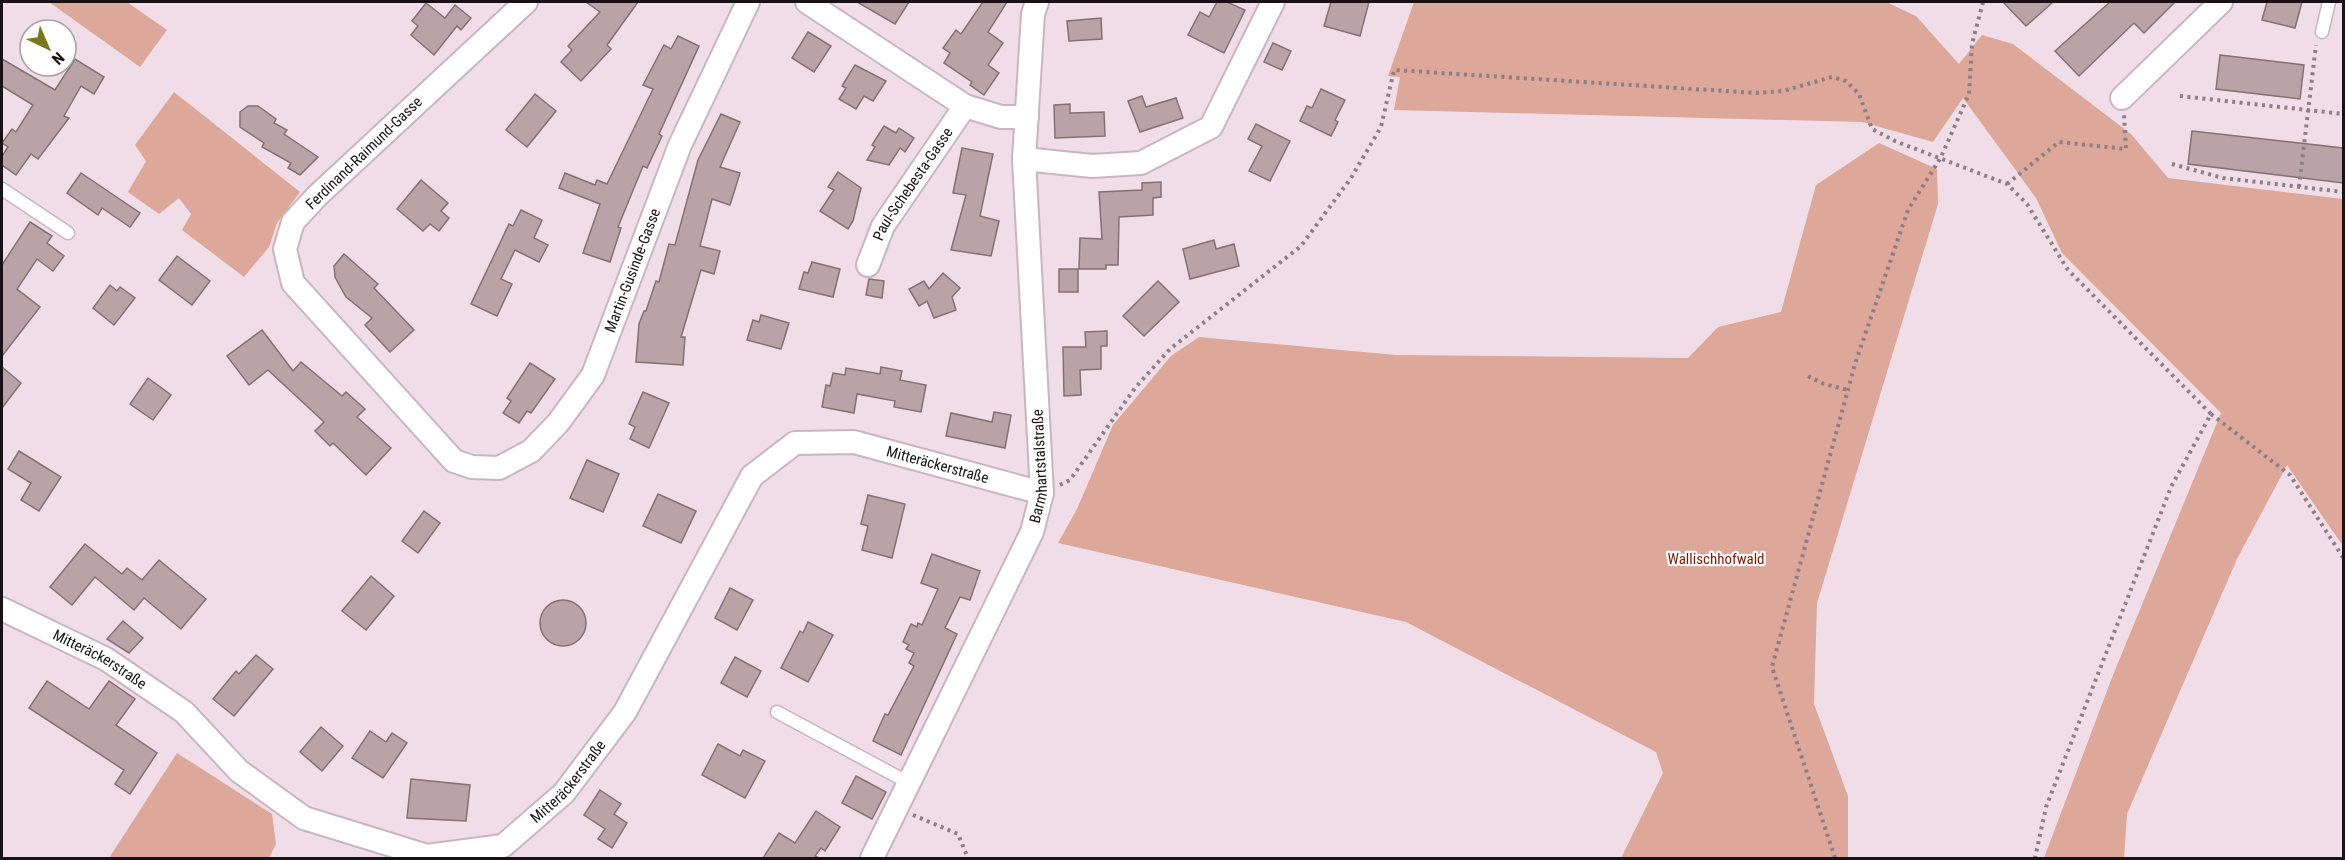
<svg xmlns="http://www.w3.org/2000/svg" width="2345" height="860" viewBox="0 0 2345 860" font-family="'Roboto Condensed',sans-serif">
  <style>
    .green { fill: #dda79a }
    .building { fill: #baa3a6; stroke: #857073; stroke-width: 1.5 }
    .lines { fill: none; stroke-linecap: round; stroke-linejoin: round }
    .lane-casing { stroke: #c9b5c0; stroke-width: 15 }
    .street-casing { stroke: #c9b5c0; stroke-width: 26 }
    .path { stroke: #8d7f86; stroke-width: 4; stroke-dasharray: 3 4.5; stroke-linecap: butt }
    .lane { stroke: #fff; stroke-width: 12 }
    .street { stroke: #fff; stroke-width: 22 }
    .labels { text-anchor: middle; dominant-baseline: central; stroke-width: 4.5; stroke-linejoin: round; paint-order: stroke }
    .street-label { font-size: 15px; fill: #181115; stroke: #fff }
    .park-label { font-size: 15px; fill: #751c07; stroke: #fff }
  </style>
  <rect width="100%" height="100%" fill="#f1dde7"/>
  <g class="green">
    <polygon points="49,2 127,2 167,30 140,67"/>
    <polygon points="1414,2 1886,2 1916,16 1959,64 1982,35 2013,44 2131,134 2168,178 2343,199 2343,546 2287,465 2237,559 2127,814 2124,858 2044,858 2113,675 2221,413 2062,253 2036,198 1963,98 1933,142 1862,122 1394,110 1400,77 1388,76"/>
    <polygon points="174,92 300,192 277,223 269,247 244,277 182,230 191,214 179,198 159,214 128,192 146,161 135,145"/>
    <polygon points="1879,143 1937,169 1938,204 1817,603 1814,704 1848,796 1848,858 1621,858 1663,773 1656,752 1406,622 1058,543 1077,509 1113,425 1171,356 1199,337 1396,355 1688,358 1718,327 1781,312 1816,185"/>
    <polygon points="177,753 272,814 276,844 269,858 109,858"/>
  </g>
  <g class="building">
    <polygon points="586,2 638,2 607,45 611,49 581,81 561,62 572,50 568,46 600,12"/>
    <polygon points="857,2 909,2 895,24"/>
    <polygon points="983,2 1007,2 988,32 1003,43 988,65 999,73 984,95 970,85 972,82 944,63 950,53 943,48 956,30 961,34"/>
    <polygon points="1217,2 1227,2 1245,10 1224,53 1188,35 1200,12 1209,17"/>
    <polygon points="1331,2 1369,2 1360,36 1324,26"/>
    <polygon points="2003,2 2053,2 2026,26"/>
    <polygon points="2110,2 2175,2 2144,33 2134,23 2079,76 2055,51"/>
    <polygon points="2267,2 2302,2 2295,28 2262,20"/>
    <polygon points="426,3 445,18 455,5 471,18 461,30 457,26 434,55 411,35 418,26 412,21"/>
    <polygon points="1101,18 1102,39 1069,41 1067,21"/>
    <polygon points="808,32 831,46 814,72 792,58"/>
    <polygon points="678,36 699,46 659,134 662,136 647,168 643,166 618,227 621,228 610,262 583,253 600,204 559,188 565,173 595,185 597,180 607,184 653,89 643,85 664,45 671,49"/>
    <polygon points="1273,43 1291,51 1282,70 1264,62"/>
    <polygon points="2220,55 2304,65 2300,99 2216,89"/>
    <polygon points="2,59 55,90 75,59 104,77 94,94 81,86 64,116 69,118 38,159 31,154 16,175 2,165 2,156 8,147 2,143 12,129 16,132 33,105 2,86"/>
    <polygon points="855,65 886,81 873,101 864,96 856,109 839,99 846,88 842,86"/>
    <polygon points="1321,89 1345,100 1335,120 1338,122 1331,136 1300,121 1307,106 1312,108"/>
    <polygon points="535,94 556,111 527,147 506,130"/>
    <polygon points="1142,96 1146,107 1176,98 1183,118 1140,132 1128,101"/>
    <polygon points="1070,104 1070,113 1104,112 1105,136 1055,138 1054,105"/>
    <polygon points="248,106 258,106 276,119 274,123 287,130 284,134 318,157 300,175 288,168 291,163 262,147 264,143 240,127 240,112"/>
    <polygon points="721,114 740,122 720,167 740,173 730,205 712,199 700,246 720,251 714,274 701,270 681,337 685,337 683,365 636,362 639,324 644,311 646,311 656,281 659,282 669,244 675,245 698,160"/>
    <polygon points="1256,124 1290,141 1270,181 1249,171 1262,146 1248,139"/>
    <polygon points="884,126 896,133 899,128 914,138 905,152 900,148 889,165 867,160 875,147 872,145"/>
    <polygon points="2192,131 2343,148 2343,183 2188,164"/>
    <polygon points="962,148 993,154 980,216 999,221 991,256 951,250 966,195 953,193"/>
    <polygon points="838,172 861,188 853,221 848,229 820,211 834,190 828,187"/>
    <polygon points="81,173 140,213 130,227 102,208 98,215 67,193"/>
    <polygon points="421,180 448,203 441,211 449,218 439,231 430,224 423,231 397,209"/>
    <polygon points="1161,182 1161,197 1153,198 1153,215 1119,217 1118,265 1106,265 1106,269 1079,269 1080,238 1102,239 1099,192 1142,190 1142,183"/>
    <polygon points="521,210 542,220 534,238 548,245 539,262 515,250 501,279 512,284 497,316 471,304 509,224 513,226"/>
    <polygon points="30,222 52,236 47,243 64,256 53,271 37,259 17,289 40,307 2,356 2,265"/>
    <polygon points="1214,240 1216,249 1234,244 1239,266 1190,279 1183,249"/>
    <polygon points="344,254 378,284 374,288 414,330 390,352 365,325 372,318 346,297 335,277 334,266"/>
    <polygon points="177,256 210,281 192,305 159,280"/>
    <polygon points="812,262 840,269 833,297 799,289 804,272 808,273"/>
    <rect x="1059" y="269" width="19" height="23"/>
    <polygon points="943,273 960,288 952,297 956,310 934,318 927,301 919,306 909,289 924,281 929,289"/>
    <polygon points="869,279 884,281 882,298 866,295"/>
    <polygon points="1158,281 1179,302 1144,336 1123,316"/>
    <polygon points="110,285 117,291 120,287 135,298 114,325 93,308"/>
    <polygon points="761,315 789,323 781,349 747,340 753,320 759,322"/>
    <polygon points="262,330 293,371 301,362 342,396 346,392 365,409 357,417 391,448 366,475 333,443 330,446 315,431 324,422 268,370 249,385 227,356"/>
    <polygon points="1107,331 1107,346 1101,346 1101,369 1080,370 1081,395 1064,396 1063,347 1086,347 1085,332"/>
    <polygon points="530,363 555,379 531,413 527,411 519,423 503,413 511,401 507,398"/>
    <polygon points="2,367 21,383 2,408"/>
    <polygon points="881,367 902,371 900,380 926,385 921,412 894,407 895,401 857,394 854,413 822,407 826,385 830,386 833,373 845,375 846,368 880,374"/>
    <polygon points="148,378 171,395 153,420 130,404"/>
    <polygon points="643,392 669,403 649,448 630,439 635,427 629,424"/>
    <polygon points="994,412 1011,415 1005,448 946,436 951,413 992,422"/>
    <polygon points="19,451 61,477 39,511 21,500 31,483 8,469"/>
    <polygon points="587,460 619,474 603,512 570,498"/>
    <polygon points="658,494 696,511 681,543 643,526"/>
    <polygon points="868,495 905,504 892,558 862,550 868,526 861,524"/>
    <polygon points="424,511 440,523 418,553 402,541"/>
    <polygon points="85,544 122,574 127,568 142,580 159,560 206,599 181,629 144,598 134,610 95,577 72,605 50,587"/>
    <polygon points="932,554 980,571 970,600 960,597 945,628 957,634 901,755 873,741 885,714 888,715 914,666 909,663 914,653 906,649 909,645 903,642 911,624 917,627 918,623 922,625 938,589 921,583"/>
    <polygon points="371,576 394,596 366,630 342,611"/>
    <polygon points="730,588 753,600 737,630 715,618"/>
    <circle cx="563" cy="623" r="23"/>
    <polygon points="123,621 143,638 129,653 107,639"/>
    <polygon points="808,622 833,635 808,682 781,668 800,631 803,633"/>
    <polygon points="256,655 273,669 234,716 213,699 236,671 239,674"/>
    <polygon points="735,657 761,671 747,697 721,683"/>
    <polygon points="47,681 89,709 109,681 135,699 116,725 157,753 130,794 115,784 124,770 29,708"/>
    <polygon points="321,727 343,746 322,771 300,752"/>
    <polygon points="370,731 386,742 392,733 407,743 383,778 352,758"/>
    <polygon points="718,744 740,756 743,750 765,761 745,798 702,775"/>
    <polygon points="856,776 886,792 872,819 842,803"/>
    <polygon points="411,779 470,785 466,821 407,818"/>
    <polygon points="600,790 621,804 614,814 627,823 612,848 598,839 605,829 584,815"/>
    <polygon points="816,811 840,827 825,851 821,848 815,856 819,858 763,858 779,833 795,843"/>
  </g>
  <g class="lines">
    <g class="lane-casing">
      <g id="lane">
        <polyline points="2322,32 2329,2"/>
        <polyline points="2,189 68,233"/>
        <polyline points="777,712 911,784"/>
      </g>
    </g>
    <g class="street-casing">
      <g id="street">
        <path id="s1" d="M 526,2 L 317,196 L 293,222 L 285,249 L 293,283 L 454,461 L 472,467 L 499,468 L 531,451 L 558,423 L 593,375 L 680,145 L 748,2"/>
        <polyline points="807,2 965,106 1001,117 1027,117"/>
        <polyline points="2122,98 2221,2"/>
        <polyline points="1024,159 1092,166 1141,163 1211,127 1273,2"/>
        <path id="s2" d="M 868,265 L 883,226 L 965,106"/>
        <path id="s3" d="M 2,609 L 106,659 L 184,712 L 239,771 L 304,818 L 427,856 L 503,846 L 564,793 L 625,712 L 752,476 L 795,443 L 854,442 L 1042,493"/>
        <path id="s4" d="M 872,858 L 1032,532 L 1042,493 L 1024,159 L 1033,14 L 1037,2"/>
      </g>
    </g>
    <g class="path">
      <polyline points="2180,96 2344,114"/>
      <polyline points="2172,164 2223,178 2344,192"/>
      <polyline points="2007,184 2059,142 2126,149 2124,115"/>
      <polyline points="2299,187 2316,45"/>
      <polyline points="1808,376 1824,384 1848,390"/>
      <polyline points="2211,414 2290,475 2344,559"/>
      <polyline points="1060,485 1070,480 1135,388 1170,349 1301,246 1351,178 1381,127 1394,70 1757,93 1783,91 1832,77 1846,81 1859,94 1872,129 1895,141 2007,184 2027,204 2068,270 2211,414 2171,487 2046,807 2035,858"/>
      <polyline points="913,815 958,834 968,858"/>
      <polyline points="1835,858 1772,667 1855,364 1908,210 1941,157 1969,94 1972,44 1983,2"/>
    </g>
    <use href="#lane" class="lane"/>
    <use href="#street" class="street"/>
  </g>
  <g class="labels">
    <g class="street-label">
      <text transform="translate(364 153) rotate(-44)">Ferdinand-Raimund-Gasse</text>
      <text stroke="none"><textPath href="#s2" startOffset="93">Paul-Schebesta-Gasse</textPath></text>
      <text stroke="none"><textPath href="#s1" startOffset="916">Martin-Gusinde-Gasse</textPath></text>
      <text stroke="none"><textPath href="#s3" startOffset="1226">Mitteräckerstraße</textPath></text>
      <text stroke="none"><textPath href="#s4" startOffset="430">Barmhartstalstraße</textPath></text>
      <text stroke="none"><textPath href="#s3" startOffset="110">Mitteräckerstraße</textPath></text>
      <text stroke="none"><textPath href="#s3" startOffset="668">Mitteräckerstraße</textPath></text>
    </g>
    <g class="park-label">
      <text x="1716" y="559">Wallischhofwald</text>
    </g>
  </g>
  <rect width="2345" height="860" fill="none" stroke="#181115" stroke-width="6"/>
  <g transform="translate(48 48) rotate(136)"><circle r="28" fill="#ffffff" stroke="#a3a0a1" stroke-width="1.5"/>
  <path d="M0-4.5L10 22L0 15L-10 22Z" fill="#79781f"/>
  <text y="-9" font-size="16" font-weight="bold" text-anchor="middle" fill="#181115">N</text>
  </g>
</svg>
